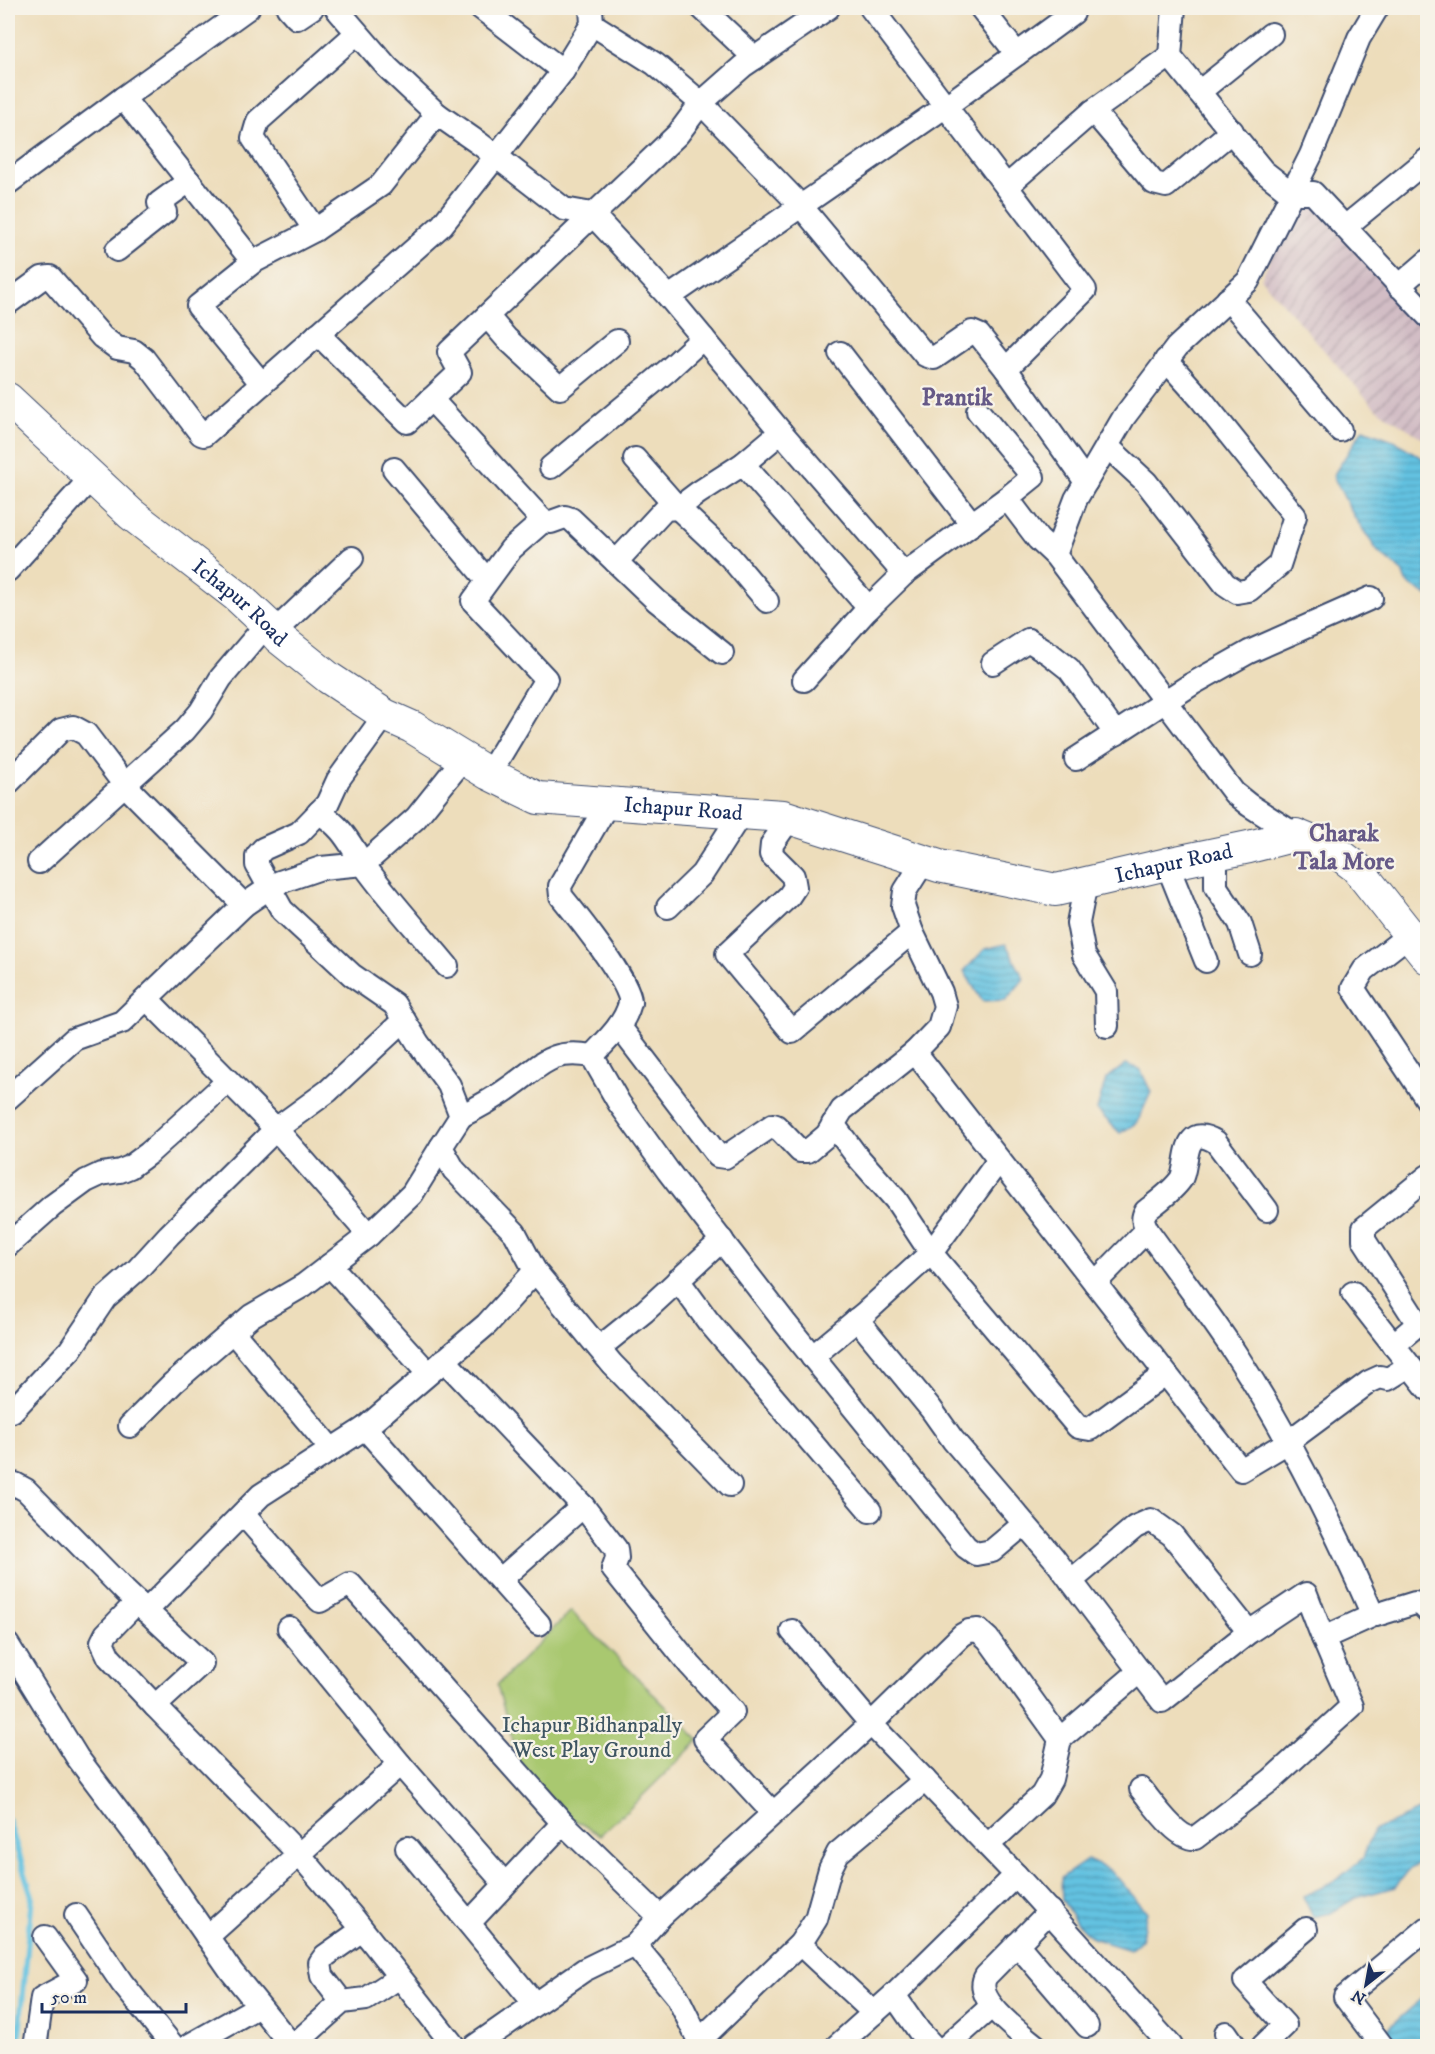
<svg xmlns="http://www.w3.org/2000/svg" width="1435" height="2054" viewBox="0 0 1435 2054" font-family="'IM FELL DW Pica',serif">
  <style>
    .industrial { fill: url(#industrial-furrows) }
    .green { fill: #a9c870; stroke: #627c67; stroke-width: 1.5 }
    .water { fill: url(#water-rules); stroke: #3f78a0; stroke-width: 1.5 }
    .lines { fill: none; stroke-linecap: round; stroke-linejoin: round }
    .stream { stroke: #63c2e1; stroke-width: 6 }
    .street-casing { stroke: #3a496c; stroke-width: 26 }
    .secondary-casing { stroke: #3a496c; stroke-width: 34 }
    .street { stroke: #fff; stroke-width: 22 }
    .secondary { stroke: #fff; stroke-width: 32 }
    .labels { text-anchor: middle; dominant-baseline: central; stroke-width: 4.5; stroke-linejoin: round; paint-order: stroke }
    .street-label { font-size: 22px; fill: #1b2f5e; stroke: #f7f3e8 }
    .park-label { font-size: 22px; fill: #3e5562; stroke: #f7f3e8 }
    .neighbourhood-label { font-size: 24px; font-weight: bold; fill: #665987; stroke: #f7f3e8 }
  </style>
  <defs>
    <pattern id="industrial-furrows" width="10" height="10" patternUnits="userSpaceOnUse" patternTransform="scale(1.5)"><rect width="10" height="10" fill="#d2bdc5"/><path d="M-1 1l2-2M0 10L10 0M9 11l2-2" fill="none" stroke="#aa9aa3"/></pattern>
    <pattern id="water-rules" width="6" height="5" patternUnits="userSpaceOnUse" patternTransform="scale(1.5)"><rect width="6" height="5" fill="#63c2e1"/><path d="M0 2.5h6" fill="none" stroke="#519eba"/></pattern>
  </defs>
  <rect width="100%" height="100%" fill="#f7f3e8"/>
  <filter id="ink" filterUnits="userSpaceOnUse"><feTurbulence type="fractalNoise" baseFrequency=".0167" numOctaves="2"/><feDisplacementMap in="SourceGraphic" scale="12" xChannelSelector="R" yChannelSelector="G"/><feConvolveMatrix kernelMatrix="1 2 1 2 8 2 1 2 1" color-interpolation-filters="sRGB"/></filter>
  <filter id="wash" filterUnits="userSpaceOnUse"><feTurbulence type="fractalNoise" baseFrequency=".008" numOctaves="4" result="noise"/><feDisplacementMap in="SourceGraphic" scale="24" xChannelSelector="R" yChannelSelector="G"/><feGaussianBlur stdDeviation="1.35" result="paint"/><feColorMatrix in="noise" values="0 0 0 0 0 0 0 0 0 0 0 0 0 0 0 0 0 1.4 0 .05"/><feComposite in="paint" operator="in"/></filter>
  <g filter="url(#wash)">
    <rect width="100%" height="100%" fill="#edddbb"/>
    <polygon class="industrial" points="1296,202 1313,203 1427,324 1427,441 1375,408 1261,279"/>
    <polygon class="green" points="571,1611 699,1740 622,1816 621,1815 600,1835 568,1816 520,1767 497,1685"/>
    <g class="water">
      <polygon points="1363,429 1393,440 1427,461 1427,596 1406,582 1402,571 1379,553 1355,518 1333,476"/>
      <polygon points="1006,944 1024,979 1006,1000 982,1001 964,971 985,949"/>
      <polygon points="1126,1064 1140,1069 1151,1092 1137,1123 1120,1133 1097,1110 1106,1079"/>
      <polygon points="1421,1810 1427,1811 1427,1856 1409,1870 1395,1887 1355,1898 1331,1913 1313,1917 1303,1896 1334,1882 1363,1858 1373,1831"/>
      <polygon points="1087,1860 1112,1871 1147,1912 1141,1940 1130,1950 1092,1938 1076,1922 1062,1900 1061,1878"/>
      <polygon points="1427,1994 1427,2046 1391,2046 1381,2035"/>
    </g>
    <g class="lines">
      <polyline class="stream" points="8,1820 32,1896 18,2046"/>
    </g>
  </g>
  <g filter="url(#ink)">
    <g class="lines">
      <g class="street-casing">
        <g id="street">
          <polyline points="288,8 297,18 312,8"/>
          <polyline points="336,8 387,67 437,114 480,144 564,209 592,214 669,297 781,432 904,574 1007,498 1038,539 1055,555"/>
          <polyline points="481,8 563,71"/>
          <polyline points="702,8 755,58"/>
          <polyline points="871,8 1085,290 1006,369 1086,482"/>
          <polyline points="981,8 1017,54"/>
          <polyline points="1174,8 1170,56 1263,171 1291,193 1313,193 1428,316"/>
          <polyline points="592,24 655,64 701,103 801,206 925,355 934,358 972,332 979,335 1006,369"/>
          <polyline points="1199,92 1271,34"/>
          <polyline points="123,98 248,8"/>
          <polyline points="1093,111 1154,183 1166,186 1232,131"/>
          <polyline points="8,183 123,98 253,262"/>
          <polyline points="1007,186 1093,111 1170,56"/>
          <polyline points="1345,227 1428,159"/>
          <polyline points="315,230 253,138 258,121 357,33"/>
          <polyline points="117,250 165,212 159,203 189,181"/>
          <polyline points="1399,286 1428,261"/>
          <polyline points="669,297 946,106 1073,13"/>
          <polyline points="1228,299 1340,430"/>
          <polyline points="8,303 42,278 50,277 102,337 117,348 134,351 144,359 201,434 204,435 442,225 563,71 592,24 591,8"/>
          <polyline points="487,316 506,338 560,388 617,341"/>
          <polyline points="318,334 407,422 460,372 449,352 678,134 701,103 743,66 828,8"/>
          <polyline points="840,353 972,524"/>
          <polyline points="262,384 198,306 253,262 315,230 381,185 437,114"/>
          <polyline points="431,399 543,521 551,522 565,517 571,519 657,601 722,653"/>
          <polyline points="978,411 1033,477 1007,498"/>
          <polyline points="1107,446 1146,482 1225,584 1237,592 1249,590 1279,565 1295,516 1201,399 1166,360"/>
          <polyline points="635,459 678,508 730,557 767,601"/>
          <polyline points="743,464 869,608"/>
          <polyline points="551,467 668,370 703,338"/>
          <polyline points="394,469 487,580"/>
          <polyline points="616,562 665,509 678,508 698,493 743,464 781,432"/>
          <polyline points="8,570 91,478"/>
          <polyline points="274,632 352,558"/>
          <polyline points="993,663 1028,640 1050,654 1069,669 1116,734"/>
          <polyline points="804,680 866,611 904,574"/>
          <polyline points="385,715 338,780 327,804 299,833 263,849 257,856 257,865 282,910 352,975 394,1004 418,1043 449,1085 461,1116 441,1147 454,1170 515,1233 535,1271 612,1364 730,1485"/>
          <polyline points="1076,759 1192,684 1249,652 1371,598"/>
          <polyline points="489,774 546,679 473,601 511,549 543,521"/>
          <polyline points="8,783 61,730 73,727 86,734 124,784 244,905"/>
          <path d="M 319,812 C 345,830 347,840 364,865 C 389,900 420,933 447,966"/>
          <polyline points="790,818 772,844 771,854 793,876 795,887 789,896 727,954 792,1032 912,932"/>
          <polyline points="1296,835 1249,805 1234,793 1055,555 1076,499 1124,417 1177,347 1248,281 1311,155 1359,38 1377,8"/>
          <polyline points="1216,854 1216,887 1240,923 1250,954"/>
          <polyline points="39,862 185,730 201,711 221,678 267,624"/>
          <polyline points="1167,864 1206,961"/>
          <polyline points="1086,883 1078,923 1084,955 1106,991 1107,1026"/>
          <polyline points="668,907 702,874 742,812"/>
          <polyline points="1409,935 1364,970 1353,988 1428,1101"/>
          <polyline points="147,999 276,1129 369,1235"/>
          <polyline points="619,1026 718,1156 725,1157 773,1125 776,1126 800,1151 808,1151 827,1135 842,1110 915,1052 939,1027 945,1006 941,992 912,932 903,906 905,891 924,861"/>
          <polyline points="915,1052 1241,1470 1288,1442 1369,1382 1380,1377 1388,1379 1409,1366"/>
          <path d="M 592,1056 C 606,1041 625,1024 630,1003 C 634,986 574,912 561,896 L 560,886 L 608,803"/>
          <polyline points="8,1098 74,1039 122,1022 244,905 269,888 280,882 321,868 364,864 416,818 464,758"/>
          <path d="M 461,1116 C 479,1107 497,1097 513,1085 C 544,1063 551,1049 592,1056 L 619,1103 L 668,1171 L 786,1324 L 966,1547 L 976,1554 L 992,1551 L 1024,1524"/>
          <polyline points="833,1124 856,1155 896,1200 931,1253 1078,1427 1090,1429 1165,1374"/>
          <path d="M 1267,1210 L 1216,1142 C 1181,1121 1189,1166 1181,1179 C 1173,1191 1157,1202 1146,1211 C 1141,1219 1144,1223 1147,1230 C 1177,1272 1209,1313 1237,1356 C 1290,1437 1333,1525 1372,1613 L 1376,1615 L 1415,1603 L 1422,1605 L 1428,1611"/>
          <polyline points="8,1245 52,1206 86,1181 101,1174 120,1171 130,1167 149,1153 228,1081"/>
          <polyline points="330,1265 428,1373"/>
          <polyline points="678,1280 708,1321 870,1511"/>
          <polyline points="1095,1283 1147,1230"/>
          <polyline points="1353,1293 1428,1389"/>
          <polyline points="857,1319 931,1409 953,1440 1053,1557 1162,1701 1249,1632 1306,1594 1323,1638 1374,1615"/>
          <polyline points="233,1332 331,1449"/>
          <polyline points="1393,1345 1418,1324 1364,1240 1364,1228 1428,1176"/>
          <polyline points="599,1348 645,1311 722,1240"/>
          <polyline points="812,1357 866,1312 931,1253 999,1160"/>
          <polyline points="444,1360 583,1506 616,1549 617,1558 613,1569 690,1665 733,1712 705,1739 773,1813"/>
          <polyline points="12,1411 70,1350 105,1298 137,1270 169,1235 276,1129 328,1091 404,1020"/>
          <polyline points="130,1426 173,1383 251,1316 304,1285 369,1235 412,1194 441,1147"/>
          <polyline points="365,1428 539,1624"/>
          <polyline points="8,1487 15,1484 26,1490 125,1591 202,1663 155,1706 298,1853 355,1920 454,2046"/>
          <polyline points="243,1514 320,1601 350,1584 563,1823 660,1917"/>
          <polyline points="500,1580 583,1506"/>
          <polyline points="1071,1581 1135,1527 1151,1520 1172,1535 1249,1632"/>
          <polyline points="137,1602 106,1634 102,1642 109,1657 155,1706"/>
          <polyline points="146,1611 261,1495 365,1428 487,1324 535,1271"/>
          <polyline points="289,1628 400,1764"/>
          <polyline points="792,1631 871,1724 1016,1875 894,1995 837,2046"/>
          <polyline points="8,1645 77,1757 150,1854 231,1971 292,2046"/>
          <path d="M 1141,1789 C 1152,1802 1177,1840 1195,1838 L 1271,1780 L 1352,1706 L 1323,1638"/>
          <polyline points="988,1845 1042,1795 1051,1779 1060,1739"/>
          <polyline points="407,1848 535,2004"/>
          <polyline points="1016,1875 1171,2046"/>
          <polyline points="76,1915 122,1983 173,2046"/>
          <polyline points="469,1923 563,1823"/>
          <polyline points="207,1937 400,1764 505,1884"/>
          <polyline points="800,1944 874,2013"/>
          <polyline points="1017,1944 1087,2026"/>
          <polyline points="635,1945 677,1996 699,2041 703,2046"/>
          <polyline points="894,1995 919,2031 933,2046"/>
          <polyline points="342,2002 322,1976 320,1963 325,1956 362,1930"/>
          <polyline points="1226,2033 1235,2046"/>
          <polyline points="699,2041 800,1944 816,1919 830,1869 838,1853 925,1780"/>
          <polyline points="38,2046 36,2041 42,1998 76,1980 45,1937"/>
          <polyline points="188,2046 259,2006"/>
          <polyline points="293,2046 342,2002 366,1999 398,1978"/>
          <polyline points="475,2046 584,1970 635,1945 660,1917 871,1724 962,1635 969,1631 978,1630 988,1639 1060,1739 1140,1671"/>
          <polyline points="947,2046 992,2006"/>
          <path d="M 1036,2046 C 1020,2033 972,1999 986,1976 L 1050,1911"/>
          <polyline points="1263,2046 1285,2025 1245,1981 1306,1929"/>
          <polyline points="1382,2046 1345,1997 1428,1928"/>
        </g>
      </g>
      <g class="secondary-casing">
        <g id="secondary">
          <path id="s1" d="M 8,399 L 131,514 L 237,596 L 267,624 L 279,638 L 329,678 L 385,715 L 412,727 L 489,774 L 538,798 L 783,816 L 939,866 L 1056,890 L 1167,864 L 1249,847 L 1296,835 L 1335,851 L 1356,867 L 1428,958"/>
        </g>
      </g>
      <use href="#street" class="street"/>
      <use href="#secondary" class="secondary"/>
    </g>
  </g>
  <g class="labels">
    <g class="street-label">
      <text stroke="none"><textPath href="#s1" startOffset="309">Ichapur Road</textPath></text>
      <text stroke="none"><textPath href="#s1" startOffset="813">Ichapur Road</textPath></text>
      <text stroke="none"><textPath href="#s1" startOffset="1317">Ichapur Road</textPath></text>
    </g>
    <g class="park-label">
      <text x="592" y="1725">Ichapur Bidhanpally<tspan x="592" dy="25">West Play Ground</tspan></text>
    </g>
    <g class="neighbourhood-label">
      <text x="957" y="398">Prantik</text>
      <text x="1344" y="834">Charak<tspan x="1344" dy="28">Tala More</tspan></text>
    </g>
  </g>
  <rect width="1435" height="2054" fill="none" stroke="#f7f3e8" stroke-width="30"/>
  <g transform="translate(1366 1985) rotate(211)" stroke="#f7f3e8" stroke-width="4.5" paint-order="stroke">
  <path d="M0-4.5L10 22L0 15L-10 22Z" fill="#1b2f5e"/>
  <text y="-9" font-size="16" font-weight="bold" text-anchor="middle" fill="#1b2f5e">N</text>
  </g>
  <path d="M42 2003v9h144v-9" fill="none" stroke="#1b2f5e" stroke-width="3"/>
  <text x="51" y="2003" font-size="18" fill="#1b2f5e" stroke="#f7f3e8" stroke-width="4.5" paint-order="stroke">50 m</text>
</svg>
